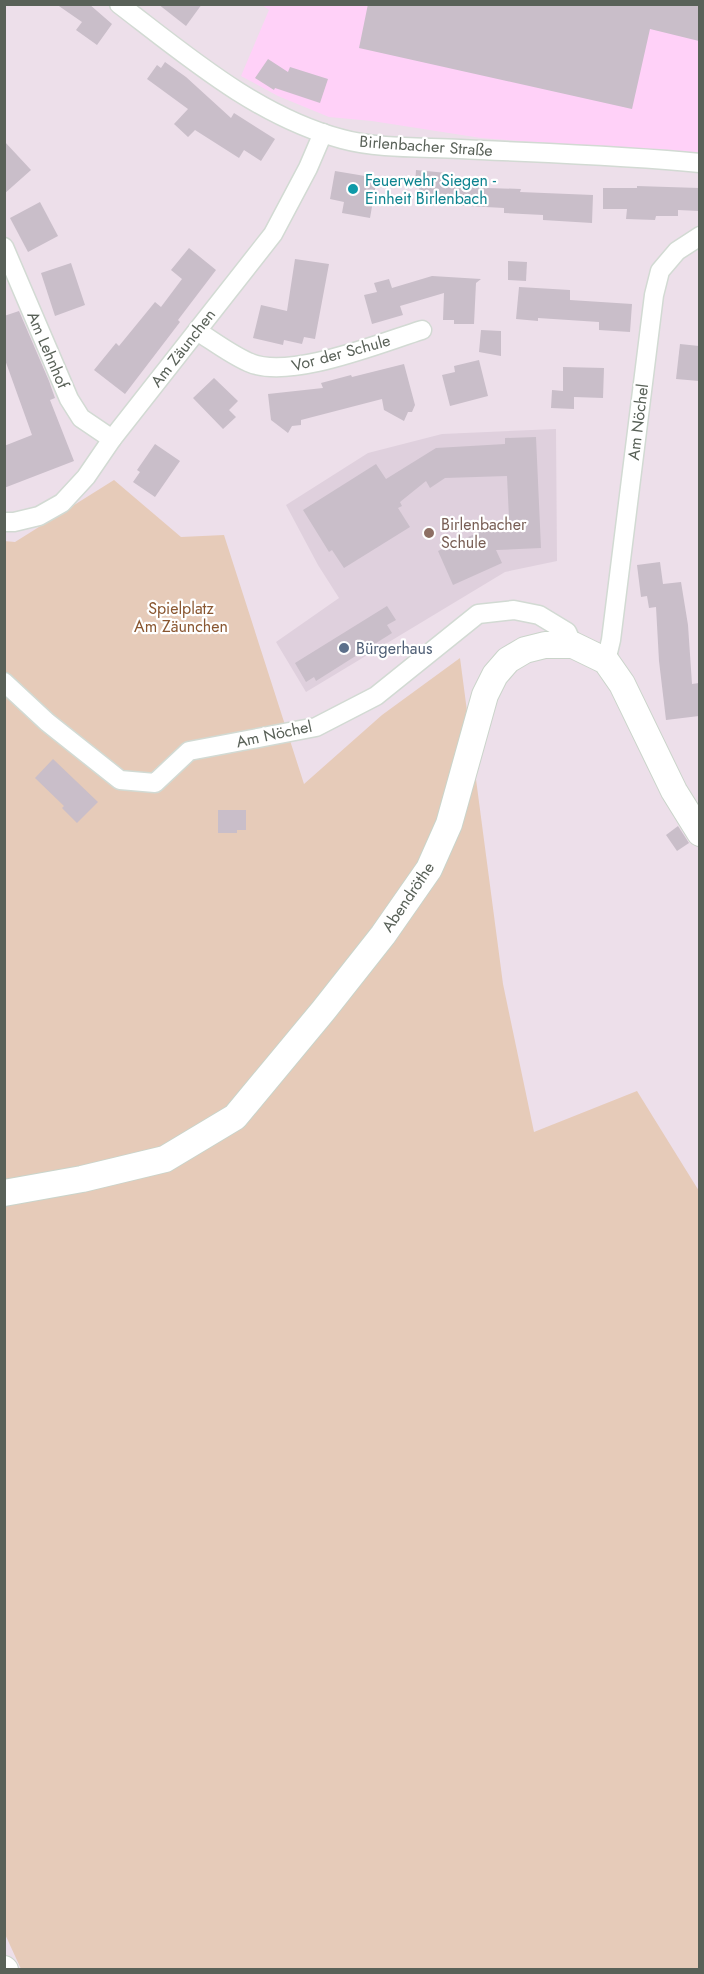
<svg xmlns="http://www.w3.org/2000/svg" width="704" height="1974" viewBox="0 0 704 1974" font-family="Jost,sans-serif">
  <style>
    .commercial { fill: #ffd1f8 }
    .education { fill: #dfd0dd }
    .green { fill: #e6cbb9 }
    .building { fill: #c9bec9 }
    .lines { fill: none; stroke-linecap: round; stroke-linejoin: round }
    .street-casing { stroke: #d2dad3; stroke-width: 21 }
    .secondary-casing { stroke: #cad4ca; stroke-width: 28 }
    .street { stroke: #fff; stroke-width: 18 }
    .secondary { stroke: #fff; stroke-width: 26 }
    .culture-dot { fill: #0f9aa8; stroke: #fff; stroke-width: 2 }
    .education-dot { fill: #8d6e63; stroke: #fff; stroke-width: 2 }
    .service-dot { fill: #5c6f8a; stroke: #fff; stroke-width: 2 }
    .labels { text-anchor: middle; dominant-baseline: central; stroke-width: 4.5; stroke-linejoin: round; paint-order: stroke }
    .street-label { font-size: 16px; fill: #596158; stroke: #fff }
    .culture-label { font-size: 16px; fill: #0d838f; stroke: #fff; text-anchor: start }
    .education-label { font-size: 16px; fill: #785e54; stroke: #fff; text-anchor: start }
    .park-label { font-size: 16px; fill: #895630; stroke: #fff }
    .service-label { font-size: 16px; fill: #4e5e75; stroke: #fff; text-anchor: start }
  </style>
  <rect width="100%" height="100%" fill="#eddfea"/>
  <polygon class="commercial" points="262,5 699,5 699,154 481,138 372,121 329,117 278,96 241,76 269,10"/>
  <polygon class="education" points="556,429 557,561 505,572 306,692 276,642 339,598 318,565 286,505 368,453 442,434"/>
  <polygon class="green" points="114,480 181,537 224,535 304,784 382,715 460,658 503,984 534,1132 637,1091 699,1191 699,1969 21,1969 4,1932 4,541 15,542"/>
  <g class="building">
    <polygon points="56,4 89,4 112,24 97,45 76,30 82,22"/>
    <polygon points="158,4 202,4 186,26"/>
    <polygon points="368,4 699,4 699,41 650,29 632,109 359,48"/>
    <polygon points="268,59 288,72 290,67 328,79 320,103 275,88 274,90 255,78"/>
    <polygon points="165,62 186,77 231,118 234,113 275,139 261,161 244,150 239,158 195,130 188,137 174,124 188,109 147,79 157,65 161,68"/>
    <polygon points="4,141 31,170 4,194"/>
    <polygon points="416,170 447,173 446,184 487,186 487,188 521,189 520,192 593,195 592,223 543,220 543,215 504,213 504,208 431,204 432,202 420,200 419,186 415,186"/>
    <polygon points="335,171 377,178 370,218 342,213 344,202 330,199"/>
    <polygon points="637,186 699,188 699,211 678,210 678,216 656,216 655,220 626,219 627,209 603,209 603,188 637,188"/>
    <polygon points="40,202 58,236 28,252 10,218"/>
    <polygon points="189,248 216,270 178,320 180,322 125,394 94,370 116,343 119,346 155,302 161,307 182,279 171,270"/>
    <polygon points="295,259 329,264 315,339 304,337 302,344 284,340 283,345 253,338 261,305 287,311"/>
    <polygon points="508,261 527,262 526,281 508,280"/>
    <polygon points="71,263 85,305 55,316 41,273"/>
    <polygon points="432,276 481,279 476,283 474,324 454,324 454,320 443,320 444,293 400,306 403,315 372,324 364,295 377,292 374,283 389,279 392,288"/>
    <polygon points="519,287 570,290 570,300 632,304 630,332 599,330 599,322 538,318 538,321 516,319"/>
    <polygon points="19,311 49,381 55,398 50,400 74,461 4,488 4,446 32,435 4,357 4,316"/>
    <polygon points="481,330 501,331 501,356 479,352"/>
    <polygon points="680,344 699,346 699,381 676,379"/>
    <polygon points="479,360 488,396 450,406 442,375 455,372 454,366"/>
    <polygon points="404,364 415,405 412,412 408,412 404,421 384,410 382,399 301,420 301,425 292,426 288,433 271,420 268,394 323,388 321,383 351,375 352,377"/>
    <polygon points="563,367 604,368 603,398 574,397 574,409 551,408 552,390 563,391"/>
    <polygon points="214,378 238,401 229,410 236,417 223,429 193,398"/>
    <polygon points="536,437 541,548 496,550 502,563 453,585 438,551 509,518 507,476 445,478 430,488 426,481 400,502 402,506 398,508 410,527 344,568 332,550 329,552 303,510 376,464 386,479 436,448 505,444 505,438"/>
    <polygon points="155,444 180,461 155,497 133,482 140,472 137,470"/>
    <polygon points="660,562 663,584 681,582 688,625 692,684 699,683 699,716 666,720 659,661 656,607 649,608 647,596 641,597 637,565"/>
    <polygon points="387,606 396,620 387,625 392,633 316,681 314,677 306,682 295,663"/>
    <polygon points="53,759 98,802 77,823 62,808 64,806 35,778"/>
    <polygon points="218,810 246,810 246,830 237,830 237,833 218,833"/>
    <polygon points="678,826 689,843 677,851 666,835"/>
  </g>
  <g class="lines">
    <g class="street-casing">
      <g id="street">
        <path d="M 119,4 C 187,56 258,117 342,139 C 378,149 423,147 460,149 C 540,153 620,155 700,163"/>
        <polyline points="4,247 69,399 81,418 112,439"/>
        <path d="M 197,331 C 213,341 230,354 248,362 C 288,381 380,343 422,330"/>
        <polyline points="4,522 14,522 39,516 62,503 86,477 112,439 273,234 308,168 323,133"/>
        <polyline points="606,661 611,640 654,295 660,271 677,251 700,236"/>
        <polyline points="4,682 47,722 120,780 155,783 189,751 316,727 376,696 478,614 514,610 539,615 567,632 573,645"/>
      </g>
    </g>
    <g class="secondary-casing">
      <g id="secondary">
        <polyline points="4,1193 82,1179 165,1159 235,1117 323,1011 383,935 429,869 449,824 485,695 495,675 508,660 525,650 545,645 573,645 606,661 622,684 674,791 700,833"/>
        <polyline points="4,1969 5,1970"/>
      </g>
    </g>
    <use href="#street" class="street"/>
    <use href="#secondary" class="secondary"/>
  </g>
  <circle class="culture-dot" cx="353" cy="189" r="6"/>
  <circle class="education-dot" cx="429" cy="533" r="6"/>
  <circle class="service-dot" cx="344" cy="648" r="6"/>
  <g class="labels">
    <g class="street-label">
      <text transform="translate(426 146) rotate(4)">Birlenbacher Straße</text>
      <text transform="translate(183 348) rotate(-52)">Am Zäunchen</text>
      <text transform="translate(48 350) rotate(67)">Am Lehnhof</text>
      <text transform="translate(341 353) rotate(-15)">Vor der Schule</text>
      <text transform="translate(638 422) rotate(-83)">Am Nöchel</text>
      <text transform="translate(274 734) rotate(-12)">Am Nöchel</text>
      <text transform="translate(408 897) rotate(-56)">Abendröthe</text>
    </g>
    <g class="culture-label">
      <text x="365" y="180">Feuerwehr Siegen -<tspan x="365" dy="18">Einheit Birlenbach</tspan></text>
    </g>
    <g class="education-label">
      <text x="441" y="524">Birlenbacher<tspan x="441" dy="18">Schule</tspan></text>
    </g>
    <g class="park-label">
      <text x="181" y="608">Spielplatz<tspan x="181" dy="18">Am Zäunchen</tspan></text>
    </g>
    <g class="service-label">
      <text x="356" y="648">Bürgerhaus</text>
    </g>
  </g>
  <rect width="704" height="1974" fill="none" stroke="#596158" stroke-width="12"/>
</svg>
